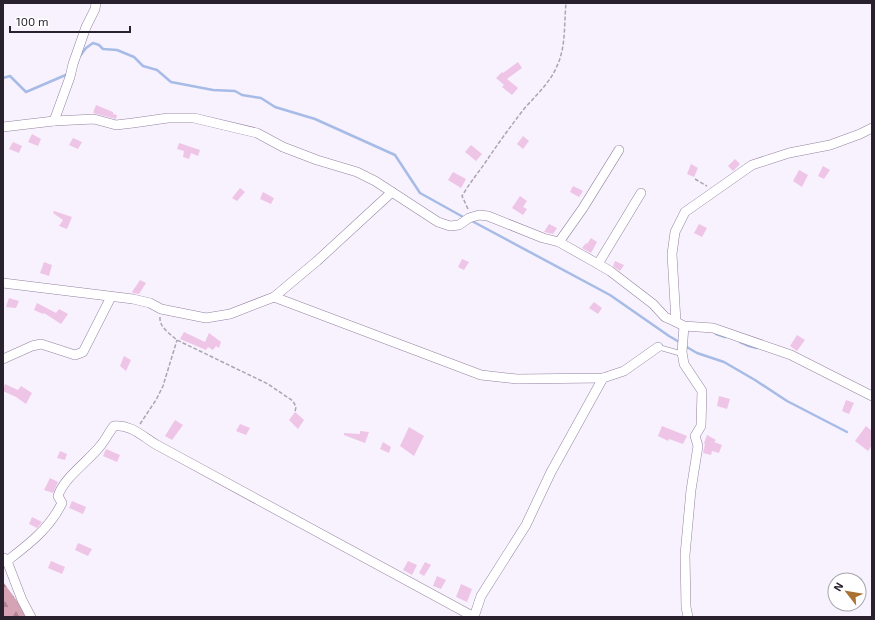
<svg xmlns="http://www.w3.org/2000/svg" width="875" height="620" viewBox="0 0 875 620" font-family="'Exo 2',sans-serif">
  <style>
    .forest { fill: url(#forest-firs) }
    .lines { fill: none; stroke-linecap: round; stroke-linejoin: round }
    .stream { stroke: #a6bce6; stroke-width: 2.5 }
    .building { fill: #efc5e7 }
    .lane-casing { stroke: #9483a1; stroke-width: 5.5 }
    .street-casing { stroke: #9483a1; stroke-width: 10 }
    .path { stroke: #aba4b1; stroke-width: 1.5; stroke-dasharray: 4 2; stroke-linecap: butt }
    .lane { stroke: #fff; stroke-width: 4.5 }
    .street { stroke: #fff; stroke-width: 9 }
  </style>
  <defs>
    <pattern id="forest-firs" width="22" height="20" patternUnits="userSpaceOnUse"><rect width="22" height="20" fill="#d6a3b5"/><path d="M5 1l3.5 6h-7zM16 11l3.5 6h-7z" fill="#ae8494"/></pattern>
  </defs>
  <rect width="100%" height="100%" fill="#f8f1fe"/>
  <polygon class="forest" points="3,582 29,617 3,617"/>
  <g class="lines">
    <g class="stream">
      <polyline points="80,56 86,48 93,43 99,45 103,49 117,50 134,57 143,66 157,70 171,82 213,90 235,91 242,95 261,98 275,107 315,119 395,155 420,193 465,218"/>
      <polyline points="3,78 10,76 26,92 68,74"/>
      <polyline points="470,220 610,295 669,336 681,343"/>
      <polyline points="716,334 725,337"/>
      <polyline points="740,342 749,346 757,348"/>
      <polyline points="685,346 697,353 724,362 755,380 787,401 847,432"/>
    </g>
  </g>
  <g class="building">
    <polygon points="518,62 522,68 507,79 518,88 512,95 502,87 504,85 496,78 502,72 503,73"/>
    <polygon points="96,105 113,112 113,114 117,115 116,119 93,113"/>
    <polygon points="32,134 41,139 38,146 28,142"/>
    <polygon points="523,136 529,141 523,149 517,144"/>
    <polygon points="73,138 82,142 78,149 69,145"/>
    <polygon points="13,142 22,146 19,153 9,149"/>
    <polygon points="179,143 200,150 198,156 191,153 189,159 183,157 184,151 177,149"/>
    <polygon points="471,145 482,154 476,161 465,152"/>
    <polygon points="735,159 740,164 733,171 728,166"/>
    <polygon points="691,164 698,168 694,177 687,174"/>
    <polygon points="823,166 830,170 824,179 818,176"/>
    <polygon points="799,170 808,175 802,187 793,181"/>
    <polygon points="453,172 466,179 461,188 448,180"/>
    <polygon points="573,186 583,191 579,197 570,192"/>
    <polygon points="240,188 245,192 237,201 232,198"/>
    <polygon points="263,192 274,198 271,204 260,199"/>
    <polygon points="520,196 527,201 523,207 527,209 523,215 512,208"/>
    <polygon points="54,211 72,217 67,229 59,226 63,220 53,213"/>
    <polygon points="549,224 557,228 553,234 544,232"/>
    <polygon points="699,224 707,228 702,237 694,233"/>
    <polygon points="591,238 597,242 591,253 582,248 586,243 587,244"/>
    <polygon points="462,259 469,262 464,270 458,267"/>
    <polygon points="615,261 624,265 620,271 613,266"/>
    <polygon points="44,262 52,265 49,276 40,273"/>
    <polygon points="140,280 146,283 139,294 133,293 132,292"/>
    <polygon points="9,298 19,301 16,308 6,307"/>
    <polygon points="594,302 602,308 598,314 589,308"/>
    <polygon points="37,303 56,313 59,309 68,314 61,324 44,313 43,314 34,310"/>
    <polygon points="184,332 205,342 209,333 221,342 219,348 216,346 213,350 208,347 206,350 180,339"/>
    <polygon points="797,335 805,340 797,351 790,346"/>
    <polygon points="124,356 131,360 126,371 120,366"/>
    <polygon points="5,384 18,390 21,386 32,393 26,404 16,397 3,391"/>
    <polygon points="719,396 730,399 727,409 717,406"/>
    <polygon points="846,400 854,403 849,414 842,411"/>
    <polygon points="295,412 304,420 298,429 289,420"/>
    <polygon points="175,420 183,425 172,440 165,436"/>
    <polygon points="240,424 250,428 246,435 236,431"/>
    <polygon points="662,426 687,436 683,444 669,439 668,441 658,436"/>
    <polygon points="866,426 872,431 872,445 868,451 855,441"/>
    <polygon points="409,427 424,436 414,456 400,446"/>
    <polygon points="360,431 369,432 365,443 344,435 344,433 360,434"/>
    <polygon points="707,435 716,440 714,442 722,445 719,453 712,451 711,455 703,453 705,444 704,443"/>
    <polygon points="383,442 391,447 389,453 380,449"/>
    <polygon points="106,449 120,455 117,462 103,456"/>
    <polygon points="60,451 67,454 65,460 57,458"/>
    <polygon points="50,478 58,482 53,493 44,490"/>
    <polygon points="72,501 86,507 83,514 69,508"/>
    <polygon points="32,517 42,522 37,528 29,524"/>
    <polygon points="78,543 92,549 88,556 75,550"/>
    <polygon points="51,561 65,567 62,574 48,568"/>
    <polygon points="408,561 417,565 412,575 403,570"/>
    <polygon points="425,562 431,565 424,576 419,573"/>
    <polygon points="437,576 446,580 441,589 433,586"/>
    <polygon points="461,584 472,589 467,602 456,597"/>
  </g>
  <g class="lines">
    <g class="lane-casing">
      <polyline id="lane" points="658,347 679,353 681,356"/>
    </g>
    <g class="street-casing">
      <g id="street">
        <polyline points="54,121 70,77 73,64 86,27 95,9 96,3"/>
        <polyline points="3,127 54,121 94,119 116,125 133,123 168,118 194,118 257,133 283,147 317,160 357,172 375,181 438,222 450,226 459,225 469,218 479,215 488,216 543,238 559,242 598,264 610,271 653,304 665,317 676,322 684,326 713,328 791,355 872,396"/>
        <polyline points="559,242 583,208 619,150"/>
        <polyline points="598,264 641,193"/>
        <polyline points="3,283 133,299 150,303 161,309 206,318 230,314 274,297 317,261 392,192"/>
        <polyline points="274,297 481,375 517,379 603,378 624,371 658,347"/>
        <polyline points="676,322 672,254 675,232 685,212 752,165 789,153 830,145 860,134 872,128"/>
        <polyline points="684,326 682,352 684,364 702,391 701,426 695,436 698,446 691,490 685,555 686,607 688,617"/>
        <polyline points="3,359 32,346 41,344 75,355 83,352 111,297"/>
        <polyline points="4,558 7,561 22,600 31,617"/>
        <path d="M 7,561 C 29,544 49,529 62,503 L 58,496 C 64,477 90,460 101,445 C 106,439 109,432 114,426 C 131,424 143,437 157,445 L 474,617"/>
        <polyline points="474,617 481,596 526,525 551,472 603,378"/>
      </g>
    </g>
    <g class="path">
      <polyline points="695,179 707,186"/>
      <path d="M 468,209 L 462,196 C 469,184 477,174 485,163 C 497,145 510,127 524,109 C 536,95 550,83 557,66 C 566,47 564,24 566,3"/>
      <path d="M 160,317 C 159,327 170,334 177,340 L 268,384 L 293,401 L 296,407 L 295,412"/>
      <polyline points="140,424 156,400 163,386 177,340"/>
    </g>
    <use href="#lane" class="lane"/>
    <use href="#street" class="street"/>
  </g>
  <rect width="875" height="620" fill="none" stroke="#29222e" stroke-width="8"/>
  <g transform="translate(847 592) rotate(301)"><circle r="19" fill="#ffffff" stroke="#a9a7ab"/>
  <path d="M0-3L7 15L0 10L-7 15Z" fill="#ab7131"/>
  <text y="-6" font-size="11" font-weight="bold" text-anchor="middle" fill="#29222e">N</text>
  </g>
  <path d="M10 26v6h120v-6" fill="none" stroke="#29222e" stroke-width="2"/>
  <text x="16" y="26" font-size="12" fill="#29222e" stroke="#ffffff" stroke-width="3" paint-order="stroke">100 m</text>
</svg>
